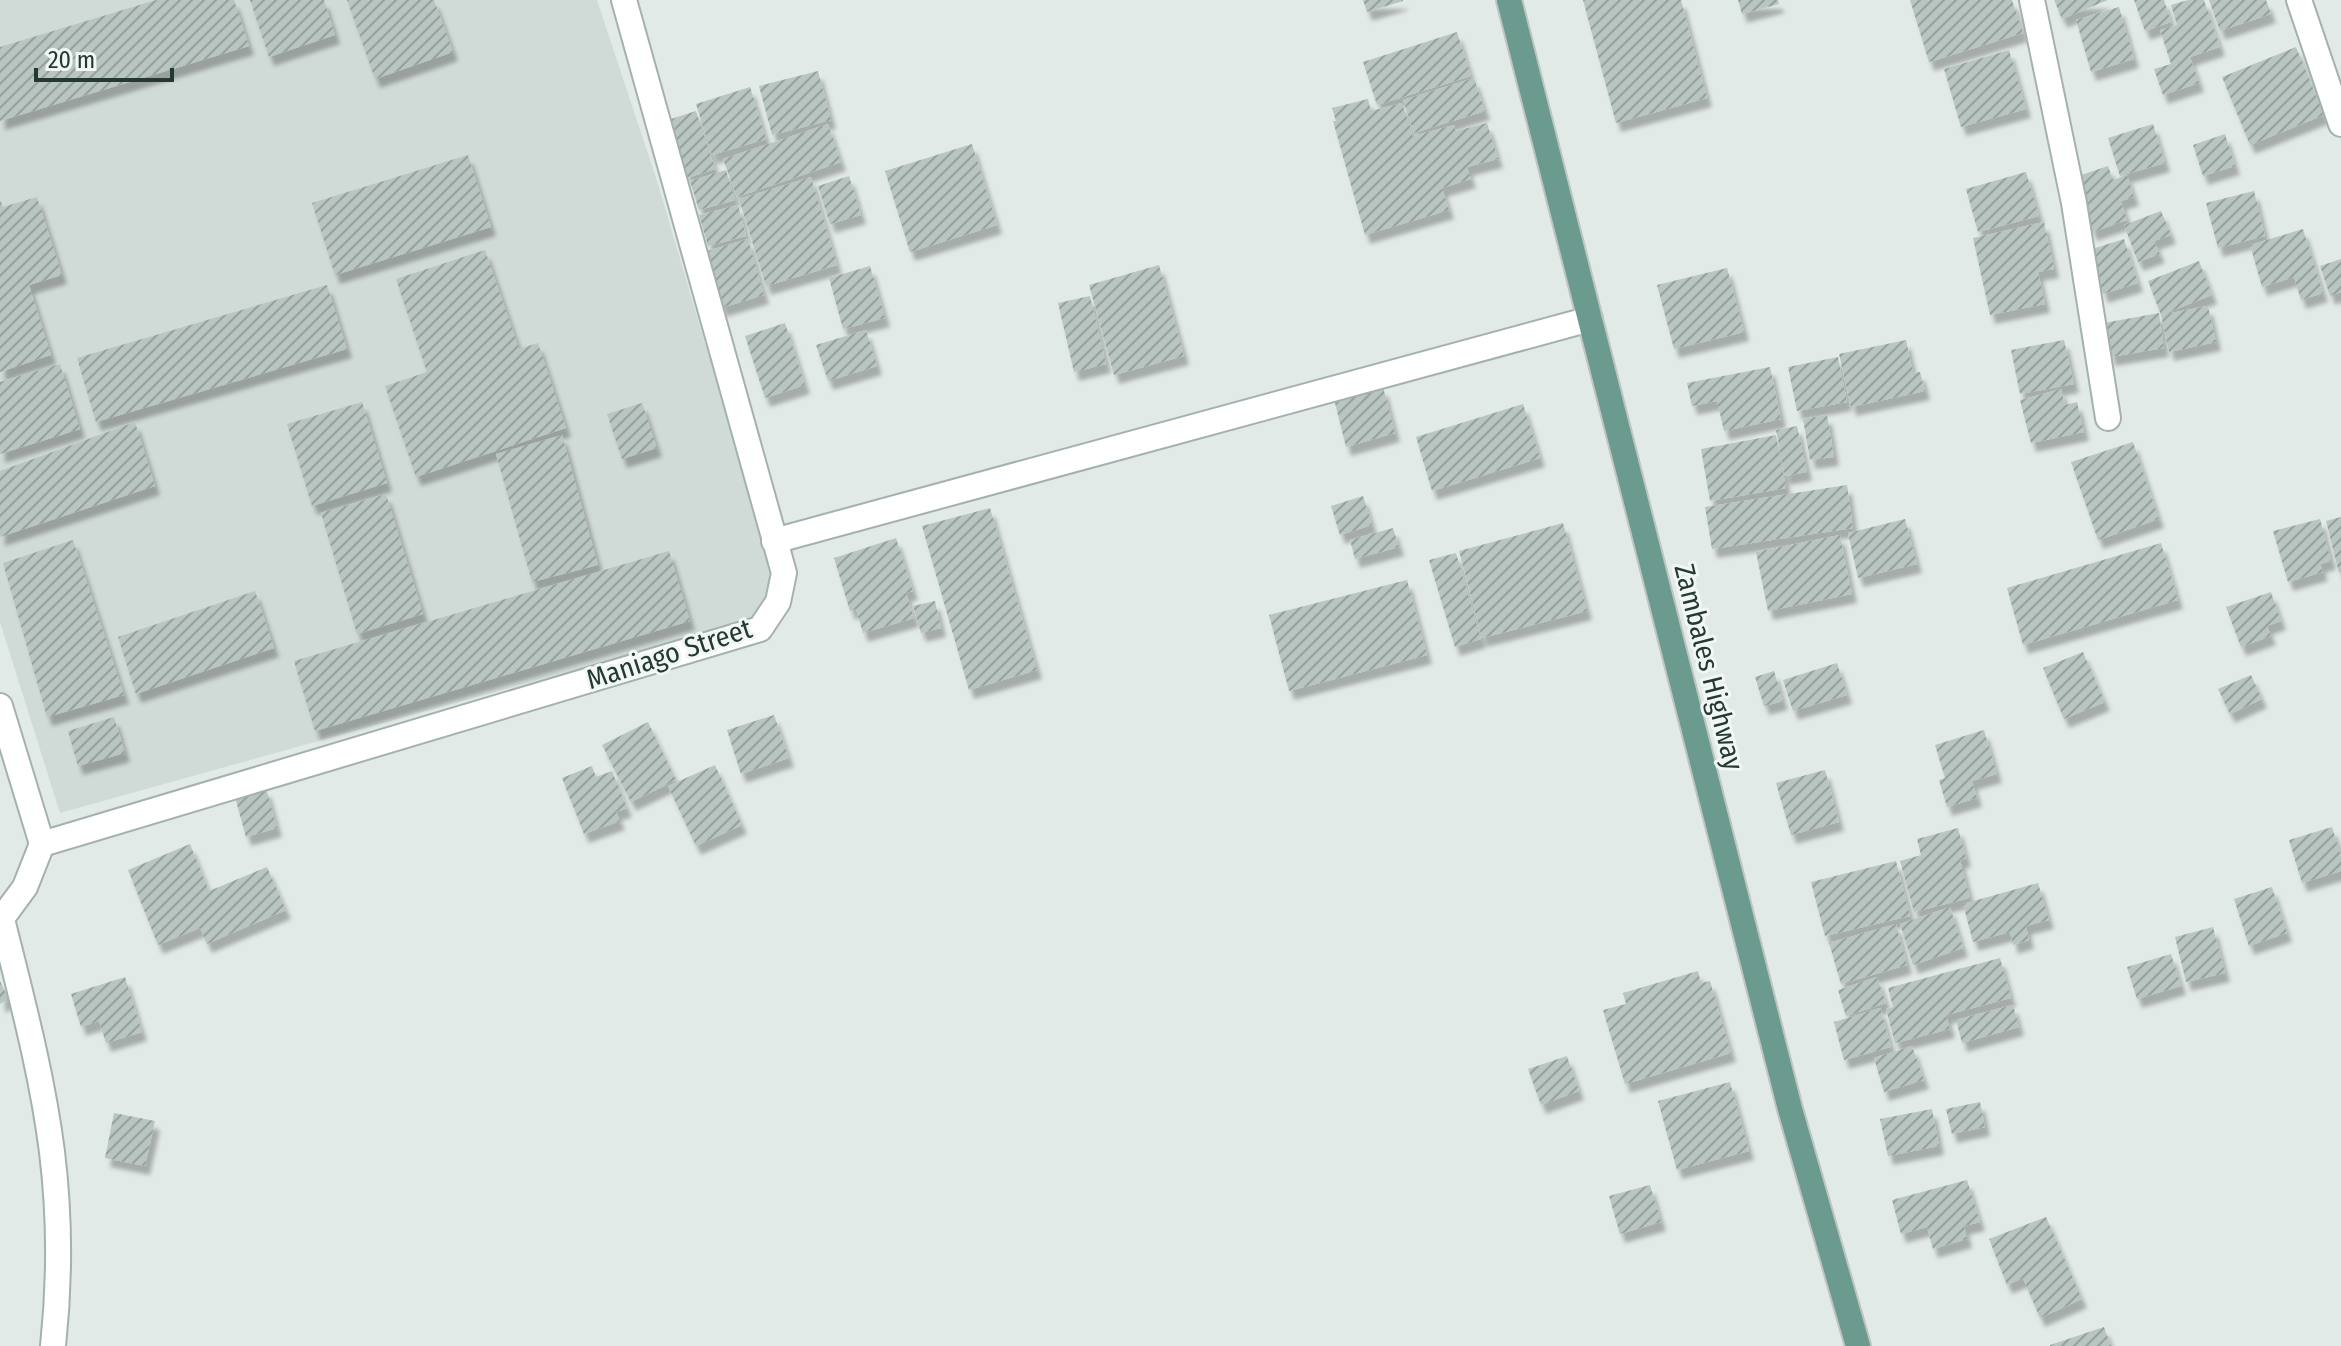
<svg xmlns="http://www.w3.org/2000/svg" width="2341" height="1346" viewBox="0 0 2341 1346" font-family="'Fira Sans Condensed',sans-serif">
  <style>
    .built { fill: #d0dad6 }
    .building { fill: url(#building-hatch); filter: url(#shadow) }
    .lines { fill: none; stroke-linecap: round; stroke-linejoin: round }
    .minor-casing { stroke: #a5b1ae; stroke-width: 28 }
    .primary-casing { stroke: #bdc4c2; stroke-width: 28 }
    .minor { stroke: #fff; stroke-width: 24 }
    .primary { stroke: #6b9b8f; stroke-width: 24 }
    .labels { text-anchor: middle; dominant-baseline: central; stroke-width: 6; stroke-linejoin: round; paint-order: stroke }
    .street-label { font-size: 28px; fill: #243934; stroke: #f2f7f5 }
  </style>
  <defs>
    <pattern id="building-hatch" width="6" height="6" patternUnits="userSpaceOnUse" patternTransform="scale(2)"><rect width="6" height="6" fill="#b8c5c0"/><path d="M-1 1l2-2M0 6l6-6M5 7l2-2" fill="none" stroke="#95a19d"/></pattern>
    <filter id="shadow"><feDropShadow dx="5" dy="9" stdDeviation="2" flood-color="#0004"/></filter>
  </defs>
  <rect width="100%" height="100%" fill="#e2eae7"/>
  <polygon class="built" points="0,0 597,0 658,184 776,584 757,619 60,813 0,622"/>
  <g class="building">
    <polygon points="156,0 234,0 249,46 0,121 0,47"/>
    <polygon points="250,0 324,0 335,35 269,57"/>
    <polygon points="347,0 434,0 453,52 375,79"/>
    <polygon points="1363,0 1403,0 1403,1 1367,12"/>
    <polygon points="1583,0 1681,0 1707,98 1616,123"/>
    <polygon points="1738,0 1778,0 1779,4 1742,14"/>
    <polygon points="1910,0 2012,0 2023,33 1929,62"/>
    <polygon points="2054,0 2108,0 2062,19"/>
    <polygon points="2134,0 2164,0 2171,22 2145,31"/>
    <polygon points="2188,0 2204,0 2220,47 2190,57 2199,83 2163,95 2154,69 2171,64 2160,30 2177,25 2171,5"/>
    <polygon points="2209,0 2266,0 2271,14 2220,31"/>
    <polygon points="2119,7 2134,59 2091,72 2076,20"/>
    <polygon points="1457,32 1471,76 1377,105 1363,62"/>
    <polygon points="2296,47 2324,115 2250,145 2222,77"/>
    <polygon points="2009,50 2026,109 1961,127 1944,69"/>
    <polygon points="818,71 831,120 772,135 759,86"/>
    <polygon points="1474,78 1485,111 1414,133 1403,100"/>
    <polygon points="750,87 766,139 712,155 696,104"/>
    <polygon points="1368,99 1371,111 1402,103 1413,136 1454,125 1456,131 1487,123 1498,159 1467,167 1471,179 1442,188 1449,210 1365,235 1333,121 1336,121 1332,108"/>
    <polygon points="696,111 715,169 687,178 668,120"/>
    <polygon points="828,124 841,162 737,197 723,159"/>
    <polygon points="2153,124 2165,163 2120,176 2108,138"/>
    <polygon points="2225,134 2235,166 2203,176 2193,145"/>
    <polygon points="972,144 997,225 910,252 885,171"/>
    <polygon points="468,155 491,227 335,275 312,203"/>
    <polygon points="2108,166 2113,180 2127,175 2134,197 2121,201 2127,220 2092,232 2072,178"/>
    <polygon points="726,170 735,200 699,210 690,181"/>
    <polygon points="2026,172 2039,216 1978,232 1966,189"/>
    <polygon points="849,176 861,215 830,224 818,186"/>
    <polygon points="811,177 837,265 766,286 739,199"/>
    <polygon points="2254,191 2265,236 2218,248 2206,203"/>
    <polygon points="37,197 62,275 29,285 51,355 0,372 0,200 3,207"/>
    <polygon points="738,205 746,236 708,246 699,215"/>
    <polygon points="2161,211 2171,235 2154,241 2160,254 2138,262 2124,225"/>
    <polygon points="2044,222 2054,269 2038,272 2045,304 1990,315 1973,238"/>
    <polygon points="2303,229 2323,293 2301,300 2294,277 2262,287 2250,245"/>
    <polygon points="748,239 764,295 721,308 704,252"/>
    <polygon points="2124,239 2138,283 2103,294 2089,250"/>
    <polygon points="485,250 519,349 538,343 566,428 416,477 385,386 427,372 396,279"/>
    <polygon points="2341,259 2341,292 2330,296 2320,266"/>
    <polygon points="2199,261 2212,295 2161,315 2148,281"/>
    <polygon points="1159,265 1184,356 1114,375 1089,285"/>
    <polygon points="870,266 885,318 843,329 829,278"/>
    <polygon points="1727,268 1744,332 1674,349 1657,285"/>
    <polygon points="327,285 347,349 96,422 77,358"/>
    <polygon points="1090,296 1106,364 1074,372 1058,303"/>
    <polygon points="2208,306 2216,342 2169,352 2161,315"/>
    <polygon points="2159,313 2164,348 2110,357 2104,323"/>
    <polygon points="785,323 805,385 765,398 745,336"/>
    <polygon points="866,330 877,366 828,381 816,345"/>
    <polygon points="1906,340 1913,373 1920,372 1925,391 1851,407 1839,354"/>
    <polygon points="2064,340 2074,384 2020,394 2011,350"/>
    <polygon points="1838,357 1847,402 1797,411 1788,367"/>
    <polygon points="60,364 80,429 0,454 0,382"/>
    <polygon points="1770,367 1781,419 1724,431 1717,401 1692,406 1687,383"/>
    <polygon points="1383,387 1395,433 1346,447 1334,399"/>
    <polygon points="2061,389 2065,405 2077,402 2084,432 2031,443 2020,400"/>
    <polygon points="362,402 387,483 312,506 287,424"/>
    <polygon points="642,403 657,448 622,459 607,414"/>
    <polygon points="1523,404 1540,458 1432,491 1416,437"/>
    <polygon points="1827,415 1834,457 1810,460 1803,419"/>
    <polygon points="135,422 155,486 0,537 0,471"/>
    <polygon points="1797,426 1807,472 1785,476 1776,430"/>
    <polygon points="562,435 598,565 532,582 496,454"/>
    <polygon points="1776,435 1786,488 1710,501 1701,449"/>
    <polygon points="2133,442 2159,519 2098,540 2071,462"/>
    <polygon points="1847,485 1853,528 1712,549 1705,507"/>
    <polygon points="386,494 423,614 357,634 321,513"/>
    <polygon points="1363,496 1372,525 1340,535 1331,506"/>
    <polygon points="990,508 1037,670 969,690 922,526"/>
    <polygon points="2341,517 2341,572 2339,573 2326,521"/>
    <polygon points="1905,519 1917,564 1858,578 1848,533"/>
    <polygon points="2320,519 2331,561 2320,564 2323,572 2288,582 2273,531"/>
    <polygon points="1563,523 1587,611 1482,638 1459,551"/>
    <polygon points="1393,528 1399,547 1355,559 1350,540"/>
    <polygon points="1840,535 1852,594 1768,611 1756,552"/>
    <polygon points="896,538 913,591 906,593 914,618 863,633 856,609 850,611 834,558"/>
    <polygon points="73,540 124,695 47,717 3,563"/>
    <polygon points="2161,543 2178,600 2023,645 2007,588"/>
    <polygon points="669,551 690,621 315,731 294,661"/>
    <polygon points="1456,553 1481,639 1455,647 1429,560"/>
    <polygon points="1407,580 1427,655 1289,691 1269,615"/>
    <polygon points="255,591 274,648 136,694 118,637"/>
    <polygon points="2271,592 2281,621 2267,626 2271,636 2241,647 2226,607"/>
    <polygon points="935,601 941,628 921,633 913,606"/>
    <polygon points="2083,652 2105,702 2064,719 2043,668"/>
    <polygon points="1837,663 1847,695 1793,711 1783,680"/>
    <polygon points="1774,671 1783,701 1764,706 1755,677"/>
    <polygon points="2251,675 2262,699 2230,714 2218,689"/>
    <polygon points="774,715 789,758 741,774 727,730"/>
    <polygon points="114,717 125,753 78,766 68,731"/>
    <polygon points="648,722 676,780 631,802 602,745"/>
    <polygon points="1984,730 1997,774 1972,781 1977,798 1947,807 1939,780 1945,778 1935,745"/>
    <polygon points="715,765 742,825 696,846 668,786"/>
    <polygon points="592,766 596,777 612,771 627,808 616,812 620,821 584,834 562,778"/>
    <polygon points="1825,770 1839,822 1791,835 1776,783"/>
    <polygon points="266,788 277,828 246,837 235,797"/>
    <polygon points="2332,827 2341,857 2341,871 2302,883 2289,840"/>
    <polygon points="1958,828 1966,858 1960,860 1970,898 1914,912 1900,861 1921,855 1917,839"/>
    <polygon points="190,844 209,891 267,867 286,910 207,944 200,928 158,945 128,870"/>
    <polygon points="1896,861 1910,916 1825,936 1811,882"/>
    <polygon points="2038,883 2049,920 2026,926 2029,940 2013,945 2010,932 1973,942 1963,904"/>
    <polygon points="2272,887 2287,933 2249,946 2234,899"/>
    <polygon points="1950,907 1963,948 1913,965 1900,924"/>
    <polygon points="1896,924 1907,965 1841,984 1829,943"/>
    <polygon points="2213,927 2225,973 2186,982 2175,937"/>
    <polygon points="2171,954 2181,986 2137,999 2127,967"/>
    <polygon points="2000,958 2011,998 1946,1015 1950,1029 1895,1043 1886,1009 1893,1007 1888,988"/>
    <polygon points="1698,971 1701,983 1710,981 1731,1053 1625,1084 1603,1010 1626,1004 1623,993"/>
    <polygon points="125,977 142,1032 106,1043 99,1021 81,1027 71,994"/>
    <polygon points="1877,977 1886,1003 1846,1016 1838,990"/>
    <polygon points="0,981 9,999 0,1004"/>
    <polygon points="2013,1005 2019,1027 1962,1043 1956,1020"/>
    <polygon points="1880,1008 1891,1047 1844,1060 1834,1022"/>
    <polygon points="1912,1046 1924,1080 1884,1092 1874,1058"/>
    <polygon points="1567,1056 1579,1091 1541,1105 1528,1069"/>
    <polygon points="1730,1082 1749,1151 1677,1170 1658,1101"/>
    <polygon points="1980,1102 1985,1127 1952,1134 1946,1109"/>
    <polygon points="1932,1109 1939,1146 1888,1156 1880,1119"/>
    <polygon points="114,1113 155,1121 145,1166 105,1158"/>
    <polygon points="1967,1180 1980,1222 1964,1226 1967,1239 1933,1249 1927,1227 1901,1234 1892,1200"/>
    <polygon points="1650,1185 1661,1222 1620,1234 1609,1196"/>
    <polygon points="2046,1217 2082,1299 2040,1318 2023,1278 2007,1285 1989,1239"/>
    <polygon points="2104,1327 2111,1346 2050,1346 2050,1345"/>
  </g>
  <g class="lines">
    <g class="minor-casing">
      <g id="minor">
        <polyline points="2032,0 2074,203 2108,418"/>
        <polyline points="2299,0 2341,124"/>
        <polyline points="774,541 1590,319"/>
        <polyline points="0,706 42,844"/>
        <polyline points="42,844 760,629 778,602 784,573 624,0"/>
        <path d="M 2,919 C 21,996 42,1073 52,1152 C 60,1217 60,1281 53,1346"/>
        <polyline points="0,921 25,887 42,844"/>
      </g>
    </g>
    <g class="primary-casing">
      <polyline id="primary" points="1509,0 1790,1109 1858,1346"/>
    </g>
    <use href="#minor" class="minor"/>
    <use href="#primary" class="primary"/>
  </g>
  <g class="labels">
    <g class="street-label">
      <text transform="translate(669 654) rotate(-18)">Maniago Street</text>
      <text transform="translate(1709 667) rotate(76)">Zambales Highway</text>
    </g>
  </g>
  <path d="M36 68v12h136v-12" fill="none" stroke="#243934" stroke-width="4"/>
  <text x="48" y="68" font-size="24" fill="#243934" stroke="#f2f7f5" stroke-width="6" paint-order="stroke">20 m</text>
</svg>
